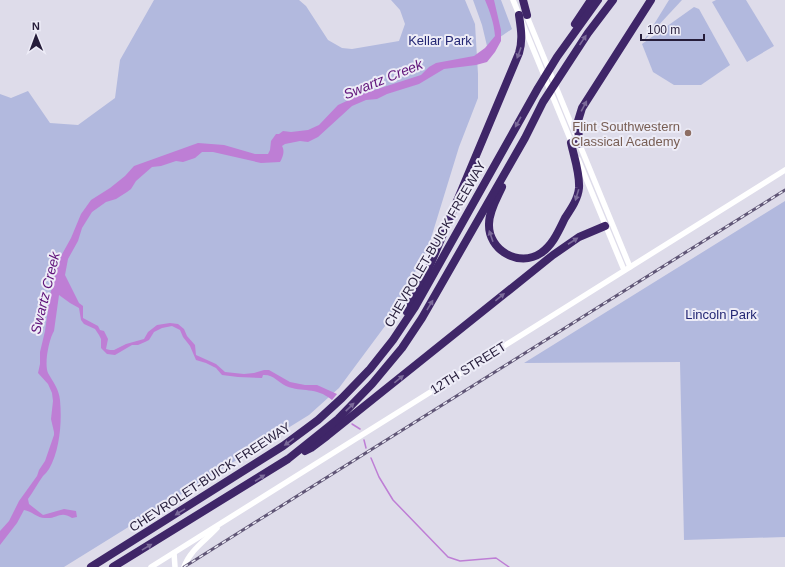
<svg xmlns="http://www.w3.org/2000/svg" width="785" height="567" viewBox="0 0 785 567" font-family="Helvetica,sans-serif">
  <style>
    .green { fill: #b2b9de }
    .water { fill: #be7ed5 }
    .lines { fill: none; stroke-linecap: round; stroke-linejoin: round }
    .stream { stroke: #be7ed5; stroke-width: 1.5 }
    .minor { stroke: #fff; stroke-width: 5.5 }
    .highway { stroke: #3f2668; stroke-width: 8 }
    .rail-casing { stroke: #605676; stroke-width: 3 }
    .rail { stroke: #edecf7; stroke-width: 1.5; stroke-dasharray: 4.5; stroke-linecap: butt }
    .oneway { fill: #7c6b9a }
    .education-dot { fill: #8d6e63; stroke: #edecf7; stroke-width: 1.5 }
    .labels { text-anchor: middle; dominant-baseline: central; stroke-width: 4; stroke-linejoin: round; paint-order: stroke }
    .park-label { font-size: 13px; fill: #242774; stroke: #edecf7 }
    .education-label { font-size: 13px; fill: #785e54; stroke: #edecf7; text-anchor: end }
    .street-label { font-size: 13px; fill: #261d3a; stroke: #edecf7 }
    .water-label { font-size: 14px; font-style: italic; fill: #60137a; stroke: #edecf7 }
  </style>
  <rect width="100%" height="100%" fill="#dedcea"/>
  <g class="green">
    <polygon points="154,0 299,0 306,6 328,40 342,48 352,49 399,41 405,24 400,10 391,0 465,0 475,24 478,74 478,98 459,147 428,248 388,322 339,388 309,415 64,567 0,567 0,94 11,98 28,91 50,123 78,125 115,98 120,60"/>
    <polygon points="473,0 501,0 512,29 487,46 482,25"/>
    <polygon points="669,0 682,0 643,42"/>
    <polygon points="716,0 746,0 774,46 747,62 712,2"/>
    <polygon points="694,7 699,9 730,65 701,85 674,85 653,72 642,44"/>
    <polygon points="785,201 785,537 684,540 680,362 524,363"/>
  </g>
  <path class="water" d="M 485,0 L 494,0 L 501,30 L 501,41 L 495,52 L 487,62 L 476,65 L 444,69 L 419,84 L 387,94 L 377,99 L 366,100 L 352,106 L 318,137 L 308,142 L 300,141 L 285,144 L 282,146 C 285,151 283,157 280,162 L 261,163 L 213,152 L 202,152 L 195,158 L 183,162 L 176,161 L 161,166 L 152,167 L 136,181 L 131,189 L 127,192 L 116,199 L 106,202 L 92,212 L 82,228 L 78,241 L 68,259 L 65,275 L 79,303 L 83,306 L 83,318 L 98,326 L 100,330 L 104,331 L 108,339 L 106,349 L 110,350 L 114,350 L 126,344 L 144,339 L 148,332 L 157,325 L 170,323 L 178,324 L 184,329 L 187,336 L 195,345 L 196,355 L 216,364 L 225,372 L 244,374 L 254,373 L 264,370 L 269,370 L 290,382 L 305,385 L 317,385 L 337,394 L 332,400 C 315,386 303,393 286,386 C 278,382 273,374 263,375 L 262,378 L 238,377 L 222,375 L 216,368 L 206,363 L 196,360 L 190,346 L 183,337 L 180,330 L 172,326 L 162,328 L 154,332 L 149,340 L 145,342 L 138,345 L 132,345 L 115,355 L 107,354 L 101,348 L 101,339 L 99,335 L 95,329 L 84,324 L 81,320 L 79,308 L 70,303 L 59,295 L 54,331 C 49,339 44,364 48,373 C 53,382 59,389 60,400 C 62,422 60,450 49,469 C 47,472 45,474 43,476 C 38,483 33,492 28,499 L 29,504 L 43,515 L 64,509 L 76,511 L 77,517 L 72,518 C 60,510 58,519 45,518 C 37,518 32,511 24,510 L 17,523 L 0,545 L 0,531 L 9,521 L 19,501 L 37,476 L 39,470 L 45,461 L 54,435 L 54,432 L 51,419 L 53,401 L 52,393 L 48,384 L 38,373 L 40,364 L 40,352 L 45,331 L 50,295 L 57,268 L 61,256 L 71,238 L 81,214 L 91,200 L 110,188 L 125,176 L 134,166 L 198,143 L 224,145 L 255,154 L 268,154 L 270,150 L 271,141 L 276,134 L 279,134 L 283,131 L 291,132 L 308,130 L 319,125 L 338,105 L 362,94 L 421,75 L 429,67 L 436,63 L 474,56 L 485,48 L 495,36 C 494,23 490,12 485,0 Z"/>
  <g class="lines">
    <g class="stream">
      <polyline points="352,424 360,429"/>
      <polyline points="364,440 366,448"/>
      <polyline points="371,458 379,477 393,500 448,557 460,561 496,558 509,567"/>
    </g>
    <g class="minor">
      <polyline points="513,0 573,146"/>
      <polyline points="526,14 630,267"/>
      <polyline points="578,159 624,270"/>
      <polyline points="174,553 175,567"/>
      <polyline points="151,567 785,170"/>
      <path d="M 184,567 C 190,550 205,541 217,528"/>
    </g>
    <g class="highway">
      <polyline points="523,0 527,15"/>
      <polyline points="575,24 591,0"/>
      <polyline points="579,144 578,121 582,108 651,0"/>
      <path d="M 502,187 C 497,198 489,211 489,224 C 488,250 519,268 541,253 C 553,245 559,230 565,218 C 571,209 578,199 579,188 C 580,173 574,157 571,143"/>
      <path d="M 407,312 L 431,263 L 519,53 C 523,40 521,29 519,15"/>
      <polyline points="305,451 311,448 327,436 553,255 579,237 605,226"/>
      <polyline points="91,567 283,446 318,420 342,398 370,369 393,340 415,307 538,88 557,57 598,0"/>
      <polyline points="113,567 288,459 338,419 372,384 402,348 422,318 525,138 543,102 588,33 613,0"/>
    </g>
    <g class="rail-casing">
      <polyline id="rail" points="184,567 785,190"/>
    </g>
    <use href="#rail" class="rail"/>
  </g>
  <defs><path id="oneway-solid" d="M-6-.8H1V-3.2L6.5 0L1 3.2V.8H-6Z"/></defs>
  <g class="oneway">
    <use href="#oneway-solid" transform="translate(583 40) rotate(-56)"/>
    <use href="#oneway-solid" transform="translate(519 53) rotate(110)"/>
    <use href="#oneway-solid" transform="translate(584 106) rotate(-62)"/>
    <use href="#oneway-solid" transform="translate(518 122) rotate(119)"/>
    <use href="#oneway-solid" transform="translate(577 195) rotate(107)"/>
    <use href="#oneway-solid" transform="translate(491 236) rotate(-109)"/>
    <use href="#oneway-solid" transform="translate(573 241) rotate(-33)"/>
    <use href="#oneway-solid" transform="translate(500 297) rotate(-39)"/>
    <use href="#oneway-solid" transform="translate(430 305) rotate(-59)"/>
    <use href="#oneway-solid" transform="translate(399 379) rotate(-39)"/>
    <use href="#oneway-solid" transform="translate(350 407) rotate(-44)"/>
    <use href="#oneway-solid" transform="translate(289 442) rotate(144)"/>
    <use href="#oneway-solid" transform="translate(260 478) rotate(-33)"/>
    <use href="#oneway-solid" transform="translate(180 512) rotate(148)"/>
    <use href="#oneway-solid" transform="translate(147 547) rotate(-31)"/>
  </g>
  <circle class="education-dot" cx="688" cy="133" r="4"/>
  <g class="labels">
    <g class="park-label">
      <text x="440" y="40">Kellar Park</text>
      <text x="721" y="314">Lincoln Park</text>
    </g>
    <g class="education-label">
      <text x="680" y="126">Flint Southwestern<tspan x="680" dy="15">Classical Academy</tspan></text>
    </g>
    <g class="street-label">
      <text transform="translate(435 244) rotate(-60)">CHEVROLET-BUICK FREEWAY</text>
      <text transform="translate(468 368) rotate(-32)">12TH STREET</text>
      <text transform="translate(210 477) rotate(-33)">CHEVROLET-BUICK FREEWAY</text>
    </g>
    <g class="water-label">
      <text transform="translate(383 79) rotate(-22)">Swartz Creek</text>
      <text transform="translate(45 293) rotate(-76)">Swartz Creek</text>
    </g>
  </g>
  <g transform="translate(36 36) rotate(359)" stroke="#edecf7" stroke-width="3" paint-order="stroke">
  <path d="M0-3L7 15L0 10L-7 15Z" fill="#261d3a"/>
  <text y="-6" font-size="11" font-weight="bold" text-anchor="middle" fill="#261d3a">N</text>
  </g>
  <path d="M641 34v6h63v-6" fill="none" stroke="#261d3a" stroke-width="2"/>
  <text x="647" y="34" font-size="12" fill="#261d3a" stroke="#edecf7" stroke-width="3" paint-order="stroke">100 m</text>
</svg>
